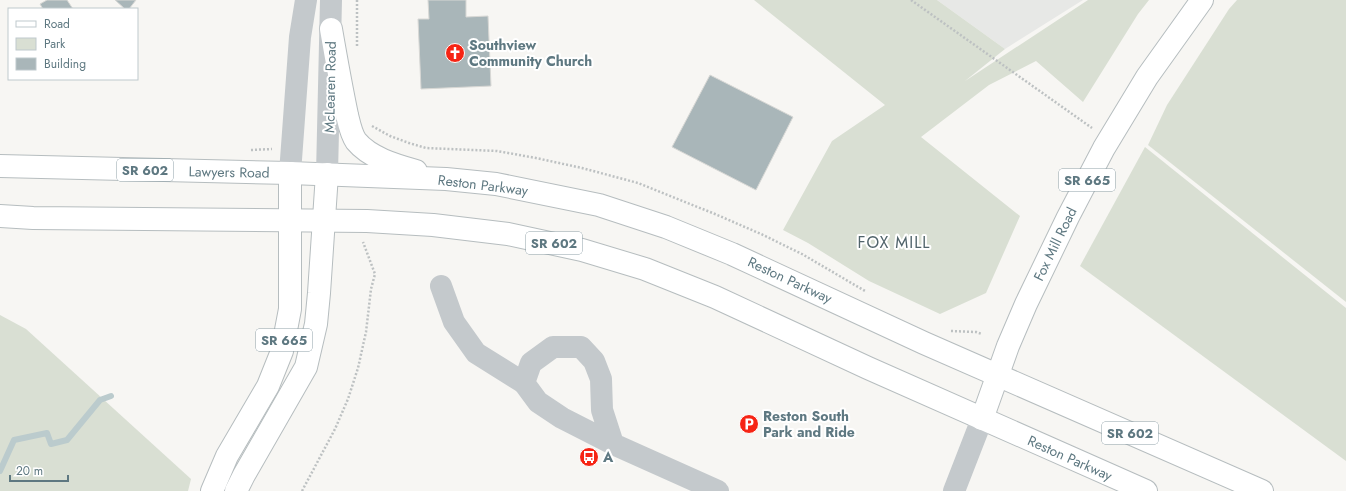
<svg xmlns="http://www.w3.org/2000/svg" width="1346" height="491" viewBox="0 0 1346 491" font-family="Jost,sans-serif">
  <style>
    .built { fill: #e7e8e6 }
    .green { fill: #d9dfd3 }
    .lines { fill: none; stroke-linecap: round; stroke-linejoin: round }
    .stream { stroke: #bbcbcd; stroke-width: 6 }
    .building { fill: #a9b6b9; stroke: #d8d8d5 }
    .major-casing { stroke: #b6bdbf; stroke-width: 24 }
    .path { stroke: #bdc1c2; stroke-width: 2.5; stroke-dasharray: 2 2; stroke-linecap: butt }
    .minor { stroke: #c4c9cc; stroke-width: 22 }
    .major { stroke: #fff; stroke-width: 22 }
    .labels { text-anchor: middle; dominant-baseline: central; stroke-width: 4; stroke-linejoin: round; paint-order: stroke }
    .shield { fill: #fff; stroke: #8ea0a7; stroke-width: 1 }
    .shield-label { font-size: 13px; font-weight: bold; fill: #5e7881 }
    .poi-label { font-size: 14px; font-weight: bold; fill: #5e7881; stroke: #fff; text-anchor: start }
    .street-label { font-size: 14px; fill: #5e7881; stroke: #fff }
    .quarter-label { font-size: 16px; letter-spacing: 1px; fill: #51646b; stroke: #fff }
  </style>
  <rect width="100%" height="100%" fill="#f7f6f3"/>
  <polygon class="built" points="937,0 1083,0 1005,49"/>
  <g class="green">
    <polygon points="754,0 937,0 1005,49 965,81 1088,0 1149,0 1138,14 1083,102 1036,61 989,85 921,137 1020,216 986,293 940,314 869,281 808,243 783,230 832,141 885,105"/>
    <polygon points="1237,0 1346,0 1346,302 1148,145 1167,105 1229,9"/>
    <polygon points="1145,147 1346,308 1346,461 1080,266"/>
    <polygon points="0,315 26,329 191,479 188,491 0,491"/>
  </g>
  <g class="lines">
    <polyline class="stream" points="0,471 14,440 47,433 51,444 67,440 100,400 111,396"/>
  </g>
  <g class="building">
    <polygon points="47,0 67,0 73,9 43,9 40,4"/>
    <polygon points="115,0 136,0 129,9 125,9"/>
    <polygon points="428,0 466,0 466,17 488,16 491,86 421,89 418,19 429,19"/>
    <polygon points="710,75 793,117 756,190 672,147"/>
  </g>
  <g class="lines">
    <g class="major-casing">
      <g id="major">
        <path d="M 331,29 C 336,58 341,86 347,115 C 349,123 351,134 356,141 C 370,158 395,165 416,171"/>
        <polyline points="0,166 290,173 446,179 496,184 599,205 666,227 732,254 924,343 1262,491"/>
        <polyline points="0,216 33,218 367,221 433,225 508,234 582,250 645,269 715,297 868,368 1146,491"/>
        <polyline points="982,419 1008,346 1026,304 1068,217 1104,148 1147,77 1202,0"/>
        <polyline points="212,491 227,456 268,386 282,351 290,309 290,173"/>
        <polyline points="236,491 244,475 306,367 316,324 319,293 327,174"/>
      </g>
    </g>
    <g class="path">
      <polyline points="357,0 357,48"/>
      <polyline points="911,0 1092,128"/>
      <polyline points="372,126 390,136 409,143 426,148 497,151 536,158 582,168 638,183 715,214 761,234 802,254 865,291"/>
      <polyline points="251,150 272,149"/>
      <polyline points="951,331 976,332 982,334"/>
      <polyline points="302,491 335,429 348,399 358,368 366,332 371,289 375,274 363,242"/>
    </g>
    <g class="minor">
      <polyline points="290,173 300,37 306,0"/>
      <polyline points="327,174 331,0"/>
      <polyline points="441,286 454,322 476,353 524,383"/>
      <polyline points="613,444 602,410 601,379 594,361 581,347 553,347 531,363 524,383 538,402 562,418 613,444 718,491"/>
      <polyline points="954,491 982,419"/>
    </g>
    <use href="#major" class="major"/>
  </g>
  <defs>
    <g id="church-disc" transform="scale(1)"><circle r="9.5" fill="#f62414" stroke="#fff"/><path d="M-1.2-6h2.4v3.5h3.3v2.4h-3.3V6h-2.4V-.1h-3.3v-2.4h3.3Z" fill="#fff"/></g>
    <g id="parking-disc" transform="scale(1)"><circle r="9.5" fill="#f62414" stroke="#fff"/><path d="M-3.5-5.5H1a3.5 3.5 0 0 1 0 7H-1V5.5H-3.5ZM-1-3.4V-.6H.8a1.4 1.4 0 0 0 0-2.8Z" fill="#fff"/></g>
    <g id="bus-disc" transform="scale(1)"><circle r="9.5" fill="#f62414" stroke="#fff"/><path d="M-5-6H5V4H4V6H2V4H-2V6H-4V4H-5ZM-3.5-4V0h7V-4ZM-3.5 1.2v1.5H-2V1.2ZM2 1.2v1.5H3.5V1.2Z" fill="#fff"/></g>
  </defs>
  <g fill-rule="evenodd">
    <use href="#church-disc" x="455" y="53"/>
    <use href="#parking-disc" x="749" y="424"/>
    <use href="#bus-disc" x="589" y="457"/>
  </g>
  <g class="labels">
    <g class="shield">
      <rect x="117" y="159" width="56" height="22" rx="3"/>
      <rect x="1059" y="169" width="56" height="22" rx="3"/>
      <rect x="526" y="232" width="56" height="22" rx="3"/>
      <rect x="256" y="329" width="56" height="22" rx="3"/>
      <rect x="1102" y="422" width="56" height="22" rx="3"/>
    </g>
    <g class="shield-label">
      <text x="145" y="170">SR 602</text>
      <text x="1087" y="180">SR 665</text>
      <text x="554" y="243">SR 602</text>
      <text x="284" y="340">SR 665</text>
      <text x="1130" y="433">SR 602</text>
    </g>
    <g class="poi-label">
      <text x="469" y="45">Southview<tspan x="469" dy="16">Community Church</tspan></text>
      <text x="763" y="416">Reston South<tspan x="763" dy="16">Park and Ride</tspan></text>
      <text x="603" y="457">A</text>
    </g>
    <g class="street-label">
      <text transform="translate(330 87) rotate(-89)">McLearen Road</text>
      <text transform="translate(229 172) rotate(1)">Lawyers Road</text>
      <text transform="translate(483 185) rotate(7)">Reston Parkway</text>
      <text transform="translate(1055 244) rotate(-64)">Fox Mill Road</text>
      <text transform="translate(790 280) rotate(25)">Reston Parkway</text>
      <text transform="translate(1070 458) rotate(24)">Reston Parkway</text>
    </g>
    <g class="quarter-label">
      <text x="894" y="242">FOX MILL</text>
    </g>
  </g>
  <rect x="8" y="8" width="130" height="72" fill="#ffffff" stroke="#bfc9cd"/>
  <rect x="16" y="21" width="20" height="6" fill="#ffffff" stroke="#bfc9cd"/>
  <text x="44" y="28" font-size="12" fill="#5e7881">Road</text>
  <rect x="16" y="38" width="20" height="12" fill="#d9dfd3" stroke="#bfc9cd"/>
  <text x="44" y="48" font-size="12" fill="#5e7881">Park</text>
  <rect x="16" y="58" width="20" height="12" fill="#a9b6b9" stroke="#bfc9cd"/>
  <text x="44" y="68" font-size="12" fill="#5e7881">Building</text>
  <path d="M10 475v6h58v-6" fill="none" stroke="#5e7881" stroke-width="2"/>
  <text x="16" y="475" font-size="12" fill="#5e7881" stroke="#ffffff" stroke-width="3" paint-order="stroke">20 m</text>
</svg>
